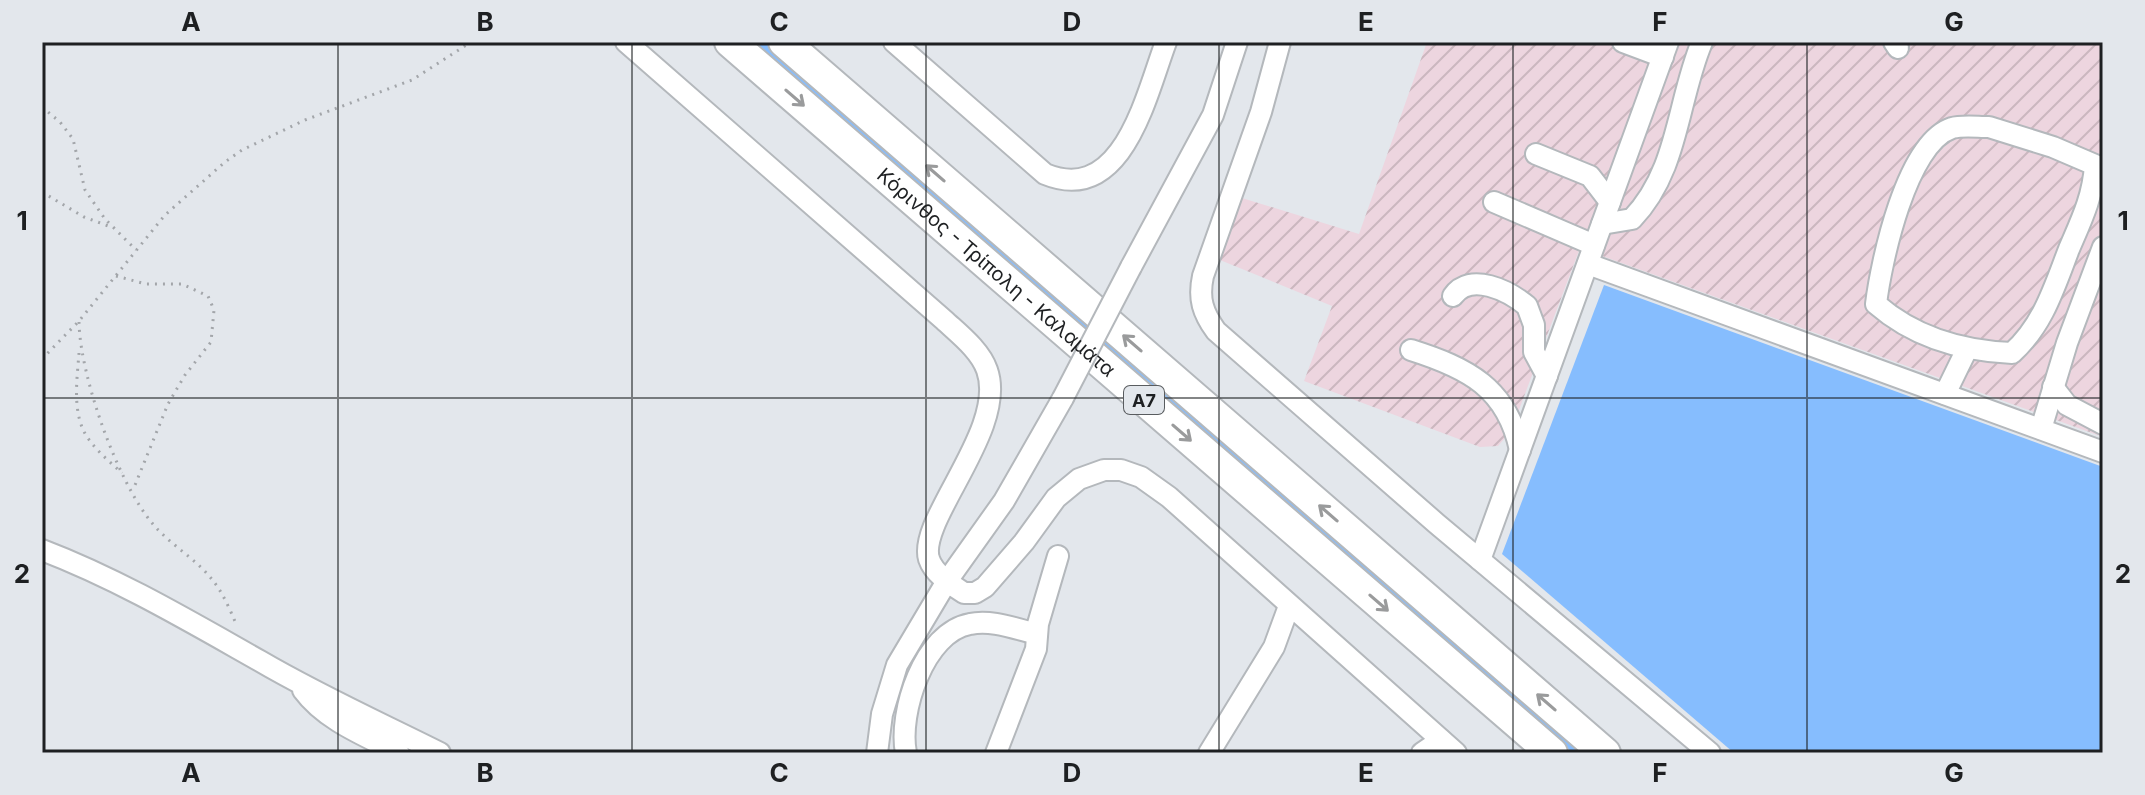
<svg xmlns="http://www.w3.org/2000/svg" width="2145" height="795" viewBox="0 0 2145 795" font-family="Inter,sans-serif">
  <style>
    .industrial { fill: url(#industrial-furrows) }
    .green { fill: #86bdfe }
    .lines { fill: none; stroke-linecap: round; stroke-linejoin: round }
    .minor-casing { stroke: #b4b8bc; stroke-width: 24 }
    .highway-casing { stroke: #b4b8bc; stroke-width: 34 }
    .path { stroke: #a3a6aa; stroke-width: 3; stroke-dasharray: 2 6; stroke-linecap: butt }
    .minor { stroke: #fff; stroke-width: 20 }
    .highway { stroke: #fff; stroke-width: 30 }
    .minor-bridge-casing { stroke: #b4b8bc; stroke-width: 24; stroke-linecap: butt }
    .minor-bridge { stroke: #fff; stroke-width: 20 }
    .oneway { stroke: #9a9b9c }
    .grid { fill: none; stroke: #1e2022; stroke-width: 2; stroke-opacity: 0.55 }
    .labels { text-anchor: middle; dominant-baseline: central; stroke-width: 8; stroke-linejoin: round; paint-order: stroke }
    .shield { fill: #e3e7ec; stroke: #595c5f; stroke-width: 2 }
    .shield-label { font-size: 18px; font-weight: bold; fill: #1e2022 }
    .street-label { font-size: 20px; fill: #1e2022; stroke: #e3e7ec }
    .neatline { fill: none; stroke: #1e2022; stroke-width: 3 }
    .grid-label { font-size: 26px; text-anchor: middle; font-weight: bold; fill: #1e2022 }
  </style>
  <defs>
    <pattern id="industrial-furrows" width="10" height="10" patternUnits="userSpaceOnUse" patternTransform="scale(2)"><rect width="10" height="10" fill="#edd5df"/><path d="M-1 1l2-2M0 10L10 0M9 11l2-2" fill="none" stroke="#cbb7bf"/></pattern>
  </defs>
  <rect width="100%" height="100%" fill="#e3e7ec"/>
  <polygon class="industrial" points="1427,42 2103,42 2103,437 1580,248 1511,431 1498,446 1480,447 1304,381 1332,306 1220,260 1242,198 1359,234"/>
  <g class="green">
    <polygon points="752,42 764,42 1586,753 1573,753"/>
    <polygon points="1604,285 2103,467 2103,753 1734,753 1502,554"/>
  </g>
  <g class="lines">
    <g class="minor-casing">
      <g id="minor">
        <path d="M 626,42 L 944,320 C 959,334 980,350 987,370 C 1008,429 917,520 929,559 C 934,574 952,585 964,593 L 975,593 L 985,587 L 1024,542 L 1056,498 L 1079,479 L 1104,470 L 1121,470 L 1141,477 L 1169,497 L 1456,753"/>
        <path d="M 894,42 L 1045,174 C 1123,206 1146,95 1166,42"/>
        <path d="M 1280,42 L 1261,112 L 1203,276 C 1198,299 1203,313 1216,331 L 1437,524 L 1710,753"/>
        <polyline points="1623,42 1663,57"/>
        <polyline points="1894,42 1898,48"/>
        <path d="M 1989,127 L 2053,147 L 2095,165 C 2093,197 2081,221 2069,249 C 2054,288 2043,325 2012,353 C 1962,351 1915,338 1876,304 C 1881,263 1906,143 1952,128 C 1962,125 1977,127 1989,127 Z"/>
        <polyline points="1536,154 1590,176 1610,202"/>
        <polyline points="1494,202 1594,245"/>
        <path d="M 1602,224 L 1632,219 C 1679,170 1677,101 1702,42"/>
        <polyline points="1588,264 2103,452"/>
        <polyline points="1131,267 1213,115 1237,42"/>
        <path d="M 1453,296 C 1470,271 1509,291 1527,306 L 1534,325 L 1534,352 L 1547,376"/>
        <path d="M 1411,350 C 1468,368 1507,388 1520,450"/>
        <polyline points="2053,387 2067,405 2103,424"/>
        <polyline points="1945,394 1967,349"/>
        <polyline points="2041,429 2067,343 2103,247"/>
        <path d="M 42,550 C 118,579 189,621 260,661 C 318,695 380,723 440,753"/>
        <polyline points="1480,560 1668,42"/>
        <path d="M 303,690 C 326,721 366,736 399,753"/>
        <polyline points="877,753 882,714 897,665 947,581 1004,501 1063,398"/>
        <path d="M 906,753 C 898,713 924,632 970,624 C 991,619 1016,629 1037,634"/>
        <polyline points="996,753 1036,649 1038,624 1058,556"/>
        <polyline points="1209,753 1274,647 1289,606"/>
        <polyline points="1422,753 1441,740"/>
      </g>
    </g>
    <g class="highway-casing">
      <g id="highway">
        <path id="s1" d="M 730,42 L 1552,753"/>
        <polyline points="784,42 1605,753"/>
      </g>
    </g>
    <g class="path">
      <polyline points="42,107 60,122 73,139 85,190 105,219 136,250"/>
      <polyline points="42,192 84,217 111,227"/>
      <polyline points="116,276 146,284 182,284 208,296 214,310 211,342 185,375 168,404 133,490"/>
      <path d="M 79,322 C 80,376 117,481 152,523 C 170,545 197,559 214,582 C 224,595 231,612 237,626"/>
      <path d="M 79,353 C 77,381 71,417 90,441 C 99,453 111,463 122,473"/>
      <polyline points="42,359 79,321 165,215 225,162 242,150 305,120 412,80 471,42"/>
    </g>
    <use href="#minor" class="minor"/>
    <use href="#highway" class="highway"/>
    <g class="minor-bridge-casing">
      <polyline id="minor-bridge" points="1063,398 1131,267"/>
    </g>
    <use href="#minor-bridge" class="minor-bridge"/>
  </g>
  <defs><path id="oneway-shaft" d="M-6 0H5M1.5-3L5.5 0L1.5 3" fill="none" stroke-width="1.6" stroke-linecap="round" stroke-linejoin="round" transform="scale(2)"/></defs>
  <g class="oneway">
    <use href="#oneway-shaft" transform="translate(795 98) rotate(41)"/>
    <use href="#oneway-shaft" transform="translate(935 173) rotate(-139)"/>
    <use href="#oneway-shaft" transform="translate(1132 343) rotate(-139)"/>
    <use href="#oneway-shaft" transform="translate(1182 433) rotate(41)"/>
    <use href="#oneway-shaft" transform="translate(1328 513) rotate(-139)"/>
    <use href="#oneway-shaft" transform="translate(1379 603) rotate(41)"/>
    <use href="#oneway-shaft" transform="translate(1546 702) rotate(-139)"/>
  </g>
  <path class="grid" d="M 338,42 L 338,753M 632,42 L 632,753M 926,42 L 926,753M 1219,42 L 1219,753M 1513,42 L 1513,753M 1807,42 L 1807,753M 42,398 L 2103,398"/>
  <g class="labels">
    <rect class="shield" x="1124" y="386" width="40" height="28" rx="6"/>
    <g class="shield-label">
      <text x="1144" y="400">Α7</text>
    </g>
    <g class="street-label">
      <text stroke="none"><textPath href="#s1" startOffset="352">Κόρινθος - Τρίπολη - Καλαμάτα</textPath></text>
    </g>
  </g>
  <rect width="2145" height="795" fill="none" stroke="#e3e7ec" stroke-width="88"/>
  <rect x="44" y="44" width="2057" height="707" class="neatline"/>
  <g class="grid-label">
    <text x="191" y="31">A</text>
    <text x="485" y="31">B</text>
    <text x="779" y="31">C</text>
    <text x="1072" y="31">D</text>
    <text x="1366" y="31">E</text>
    <text x="1660" y="31">F</text>
    <text x="1954" y="31">G</text>
    <text x="22" y="230">1</text>
    <text x="2123" y="230">1</text>
    <text x="22" y="583">2</text>
    <text x="2123" y="583">2</text>
    <text x="191" y="782">A</text>
    <text x="485" y="782">B</text>
    <text x="779" y="782">C</text>
    <text x="1072" y="782">D</text>
    <text x="1366" y="782">E</text>
    <text x="1660" y="782">F</text>
    <text x="1954" y="782">G</text>
  </g>
</svg>
